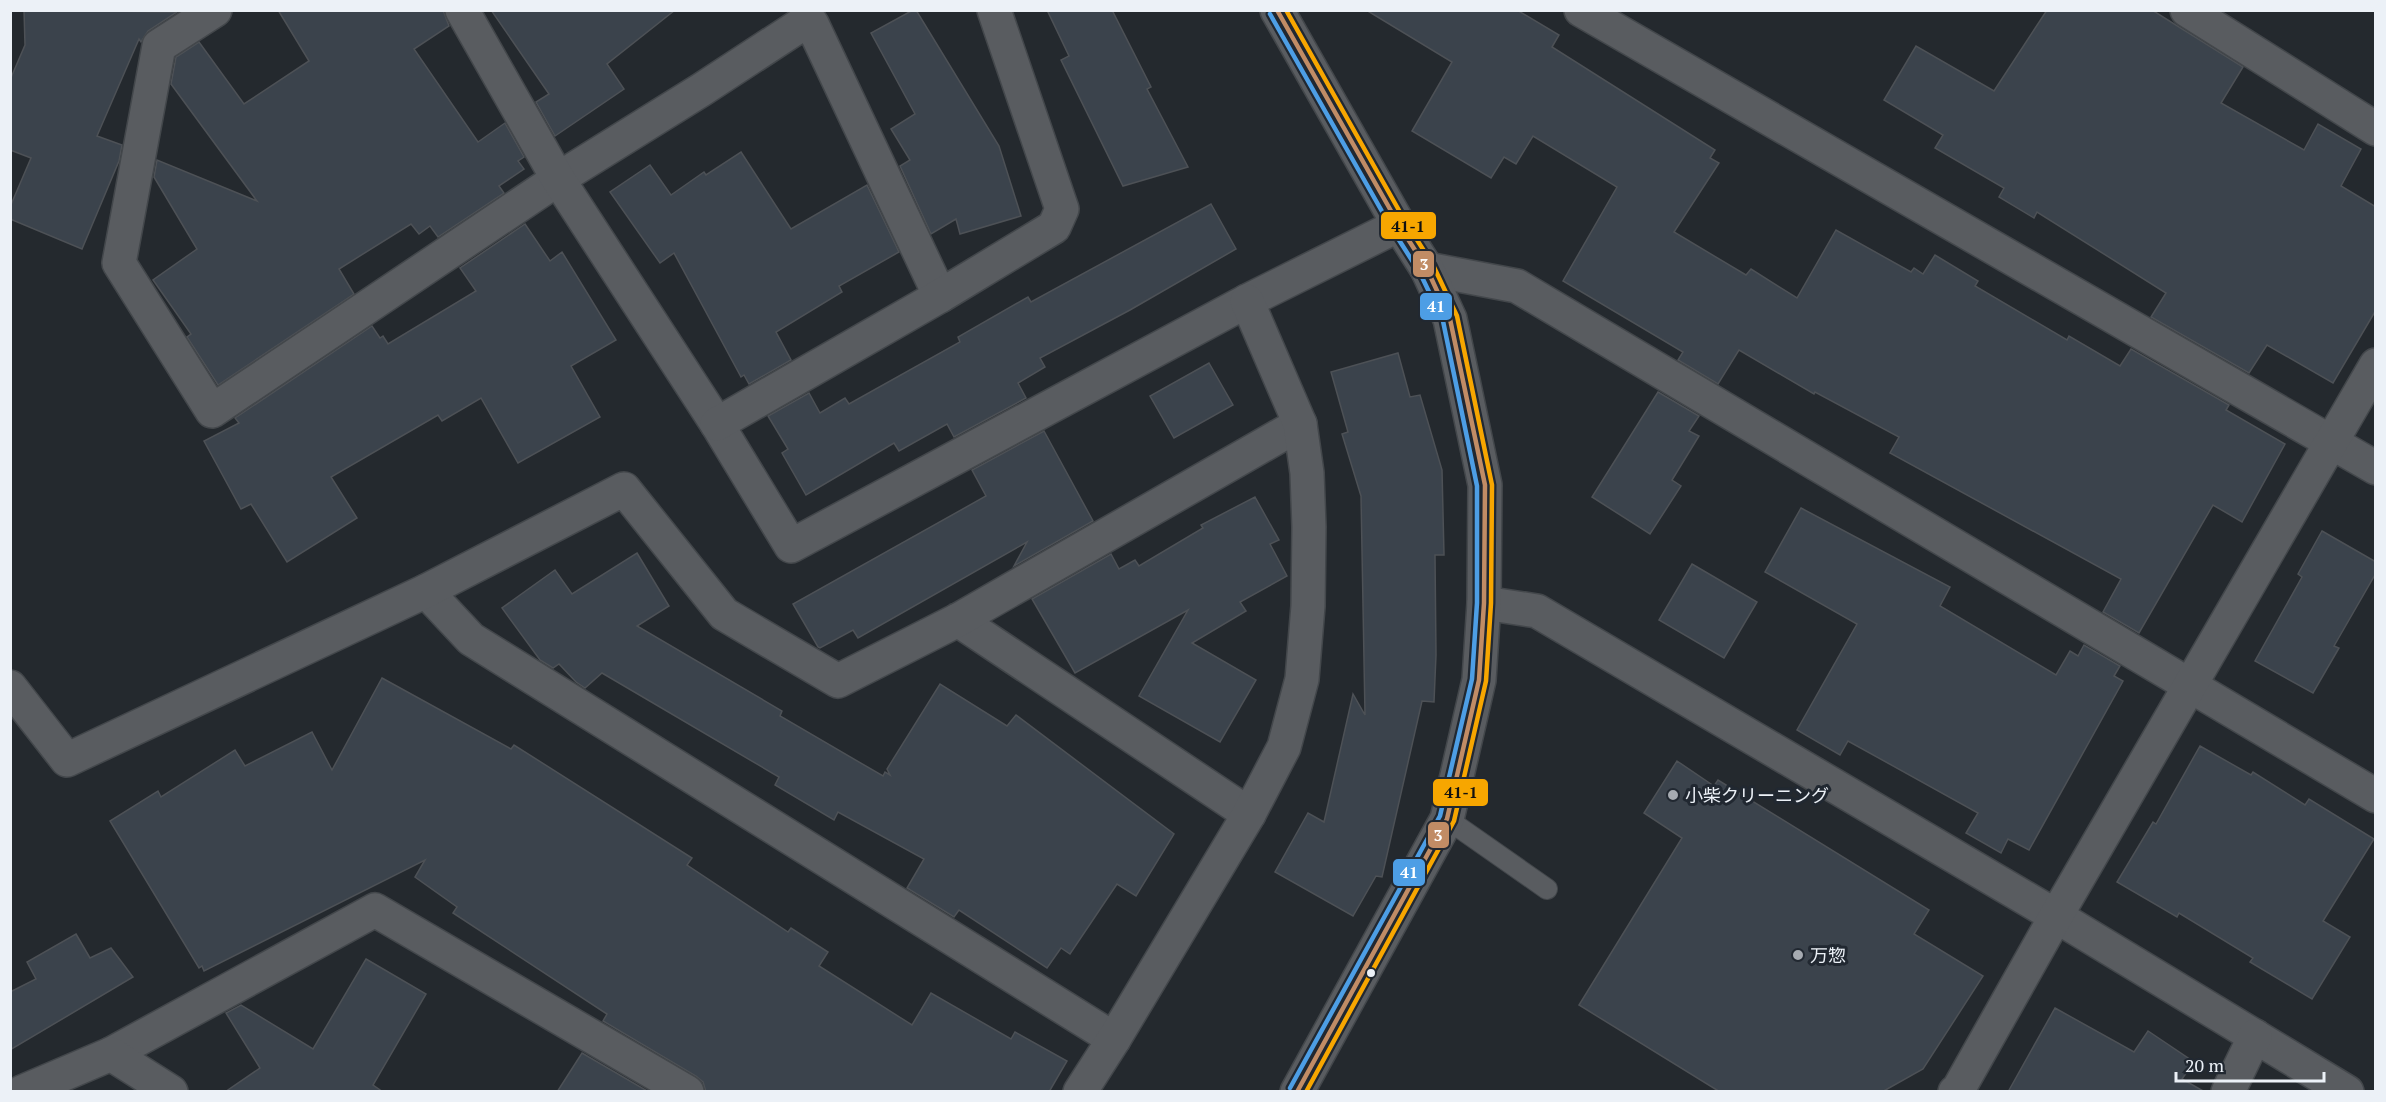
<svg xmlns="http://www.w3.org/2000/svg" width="2386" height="1102" viewBox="0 0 2386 1102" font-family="'PT Serif','Noto Sans JP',serif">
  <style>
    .building { fill: #3b434c; stroke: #4d5156; stroke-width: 1.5 }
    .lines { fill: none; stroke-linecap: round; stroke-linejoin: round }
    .service-casing { stroke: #43474b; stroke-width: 22 }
    .minor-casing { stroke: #43474b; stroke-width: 36 }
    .tertiary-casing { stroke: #43474b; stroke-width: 36 }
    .service { stroke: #595c60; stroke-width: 20 }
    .minor { stroke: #595c60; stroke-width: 33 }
    .tertiary { stroke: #595c60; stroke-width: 33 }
    .bus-1-casing { stroke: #212831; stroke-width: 9 }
    .bus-2-casing { stroke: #212831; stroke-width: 9 }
    .bus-3-casing { stroke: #212831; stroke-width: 9 }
    .bus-1 { stroke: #c18c65; stroke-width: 4.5 }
    .bus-2 { stroke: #4d9ee5; stroke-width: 4.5 }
    .bus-3 { stroke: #f7a600; stroke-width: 4.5 }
    .poi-dot { fill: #a6abb1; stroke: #212831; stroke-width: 2 }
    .bus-dot { fill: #ecf1f7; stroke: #212831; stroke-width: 2 }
    .labels { text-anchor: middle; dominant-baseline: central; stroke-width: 6; stroke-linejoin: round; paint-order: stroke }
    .poi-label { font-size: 18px; fill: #ecf1f7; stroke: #212831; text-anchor: start }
    .line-badge { stroke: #212831; stroke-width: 2 }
    .badge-label { font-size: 16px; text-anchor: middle; font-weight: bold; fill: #fff }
    .pale-badge-label { font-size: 16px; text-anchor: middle; font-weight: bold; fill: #111 }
  </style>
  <rect width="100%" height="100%" fill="#24292e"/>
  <g class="building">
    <polygon points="24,10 177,12 148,31 141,42 139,39 97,136 122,145 119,161 82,249 10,219 10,207 31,158 10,150 10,80 25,45"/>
    <polygon points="278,10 443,10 449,26 414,49 478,142 505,123 524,157 518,161 524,169 499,186 504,193 438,237 430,226 419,234 411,224 339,269 354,294 218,385 187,337 191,334 153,280 197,249 154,177 157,160 257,201 171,84 176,57 199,42 244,104 309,61"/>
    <polygon points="491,10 675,10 607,64 624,89 555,136 536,102 549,94"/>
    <polygon points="913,10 916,10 999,146 1021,216 960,234 956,219 931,234 900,166 910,160 891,129 915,114 871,33"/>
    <polygon points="1047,10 1112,10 1151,87 1147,89 1188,167 1123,186 1061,60 1069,56"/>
    <polygon points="1366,10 1517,10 1559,35 1552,47 1715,150 1710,158 1719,163 1674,232 1746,275 1751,269 1797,298 1836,230 1911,272 1914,268 1923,274 1935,255 1978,281 1975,286 2067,340 2069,336 2120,366 2131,349 2229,405 2226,410 2285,444 2242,522 2213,505 2139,633 2103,612 2121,579 1890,453 1899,437 1815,392 1814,394 1739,350 1718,384 1678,360 1683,352 1563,281 1617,187 1533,136 1516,164 1504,157 1491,178 1412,131 1452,62"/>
    <polygon points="2047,10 2152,10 2243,67 2221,103 2304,150 2318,124 2361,149 2341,186 2376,207 2376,310 2333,383 2267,345 2249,373 2151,317 2166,293 2037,212 2034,218 1999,197 2004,188 1935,148 1943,135 1884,100 1916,46 1994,91"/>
    <polygon points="741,152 791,229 867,185 899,252 839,286 842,292 776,332 791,360 749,384 744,375 741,377 674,253 660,263 610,192 650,165 671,195 704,172 706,175"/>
    <polygon points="1211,204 1236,249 1130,310 1040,358 1045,367 1018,383 1026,398 954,437 947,424 899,451 894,443 806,495 782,453 788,449 768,416 809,393 820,413 845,398 849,404 960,342 958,337 1028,297 1031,302"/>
    <polygon points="525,224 550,261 562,252 616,340 571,366 600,417 518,463 481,398 442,421 438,415 331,477 357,518 287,562 251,504 241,509 204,441 239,423 235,418 372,326 380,338 383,336 388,344 476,291 460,268"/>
    <polygon points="1398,353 1410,397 1420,395 1442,470 1444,555 1435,555 1436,655 1434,702 1422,701 1382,877 1376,876 1353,916 1275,872 1308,813 1324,822 1353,694 1365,715 1361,496 1342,434 1348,432 1331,372"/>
    <polygon points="1209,363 1233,405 1174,438 1150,396"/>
    <polygon points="1658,392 1699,416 1689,431 1699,436 1672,480 1681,486 1650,534 1592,497"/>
    <polygon points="1044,431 1093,521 1014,566 1027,542 858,638 853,630 820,648 818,647 793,604 986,496 972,470"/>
    <polygon points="1255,497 1279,540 1270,544 1287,576 1240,602 1246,611 1192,643 1256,680 1220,742 1139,696 1188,610 1075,673 1032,599 1111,554 1119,569 1135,560 1139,566 1203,528 1201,525"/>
    <polygon points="1801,508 1950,587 1940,606 2056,675 2070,651 2078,656 2084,645 2120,666 2114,676 2123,681 2029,850 2008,839 2001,853 1966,833 1978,813 1848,741 1840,755 1797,730 1857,624 1765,572"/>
    <polygon points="2322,531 2376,562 2376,573 2334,646 2339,648 2313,693 2255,661 2302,577 2298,574"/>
    <polygon points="637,553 669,606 637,626 782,711 780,716 883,776 885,772 890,775 887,769 940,684 1007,726 1016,715 1174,834 1136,896 1117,884 1070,954 1061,948 1047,968 959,910 954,917 907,888 924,859 838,812 834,820 775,785 779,777 602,673 585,688 576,682 559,664 553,668 540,660 502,608 555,570 572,594"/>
    <polygon points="1692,564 1757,602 1724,658 1659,620"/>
    <polygon points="382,678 511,749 514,745 692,858 687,865 788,932 791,928 828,952 819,966 912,1025 931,993 1011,1039 1015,1032 1067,1061 1049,1092 706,1092 703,1082 696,1076 603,1021 607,1014 453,913 457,907 415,877 425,860 204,971 202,966 199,968 110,821 158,791 161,797 235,750 245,766 312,732 332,770"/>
    <polygon points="2200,746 2251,775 2253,772 2305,805 2309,799 2374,839 2323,921 2350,937 2312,999 2250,962 2253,958 2179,913 2177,917 2117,882 2153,822 2156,824"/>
    <polygon points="1677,761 1714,786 1718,780 1929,910 1914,934 1983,976 1923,1069 1882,1092 1720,1092 1579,1005 1682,838 1644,813"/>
    <polygon points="76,934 90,958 111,948 133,977 10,1050 10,992 36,979 27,962"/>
    <polygon points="366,959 426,994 373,1085 383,1092 225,1092 260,1068 226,1013 241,1005 313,1049"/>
    <polygon points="2055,1008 2134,1052 2148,1031 2194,1062 2182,1079 2205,1092 2008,1092"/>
    <polygon points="582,1053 649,1092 557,1092"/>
  </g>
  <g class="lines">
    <g class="service-casing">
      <polyline id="service" points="1447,819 1547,889"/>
    </g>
    <g class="minor-casing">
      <g id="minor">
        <polyline points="215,10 159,46 119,263 212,411 558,179 701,90 802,24 812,24 940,296"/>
        <polyline points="462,10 558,179 717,424 791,546 1247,301 1399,225"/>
        <polyline points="1581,10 2376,468"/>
        <polyline points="2187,10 2376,129"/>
        <polyline points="1427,269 1517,286 2376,796"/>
        <polyline points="717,424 940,296 1054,227 1062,209 994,10"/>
        <polyline points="426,591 471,639 1114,1039"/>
        <polyline points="1484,603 1537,611 2056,916 2347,1092"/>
        <polyline points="958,620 1249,814"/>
        <polyline points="10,687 67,760 426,591 624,489 724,614 838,681 958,620 1300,424"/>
        <polyline points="111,1054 375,910 687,1092"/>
        <polyline points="22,1092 111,1054 171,1092"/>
        <polyline points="1080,1092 1114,1039 1249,814 1284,747 1302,679 1308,606 1309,527 1307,473 1300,424 1247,301"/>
        <polyline points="1955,1092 1958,1090 2056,916 2376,365"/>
        <polyline points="2228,1092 2255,1036"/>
      </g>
    </g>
    <g class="tertiary-casing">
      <polyline id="tertiary" points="1277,10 1399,225 1427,269 1450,319 1485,485 1484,603 1479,680 1447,819 1297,1092"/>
    </g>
    <use href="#service" class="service"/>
    <use href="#minor" class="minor"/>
    <use href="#tertiary" class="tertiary"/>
    <g class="bus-1-casing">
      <polyline id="bus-1" points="1277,10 1399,225 1427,269 1450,319 1485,485 1484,603 1479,680 1447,819 1297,1092"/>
    </g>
    <g class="bus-2-casing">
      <polyline id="bus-2" points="1270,14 1392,229 1420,273 1443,321 1477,486 1477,603 1472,679 1440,816 1290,1088"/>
    </g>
    <g class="bus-3-casing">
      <polyline id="bus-3" points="1286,10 1405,221 1433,265 1457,316 1492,485 1491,603 1486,681 1454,821 1306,1092"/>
    </g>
    <use href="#bus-1" class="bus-1"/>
    <use href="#bus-2" class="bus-2"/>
    <use href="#bus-3" class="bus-3"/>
  </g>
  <g class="poi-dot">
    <circle cx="1673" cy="795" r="6"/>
    <circle cx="1798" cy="955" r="6"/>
  </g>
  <circle class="bus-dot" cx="1371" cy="973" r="5"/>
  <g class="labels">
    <g class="poi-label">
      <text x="1685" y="795">小柴クリーニング</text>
      <text x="1810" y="955">万惣</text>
    </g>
  </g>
  <g class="line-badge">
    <rect x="1380" y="211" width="57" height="29" rx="6" fill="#f7a600"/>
    <rect x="1412" y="250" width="23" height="28" rx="6" fill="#c18c65"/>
    <rect x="1419" y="292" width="34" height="29" rx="6" fill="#4d9ee5"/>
    <rect x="1432" y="778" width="57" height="29" rx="6" fill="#f7a600"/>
    <rect x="1427" y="821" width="23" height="28" rx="6" fill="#c18c65"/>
    <rect x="1392" y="858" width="34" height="29" rx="6" fill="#4d9ee5"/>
  </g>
  <g class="badge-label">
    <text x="1424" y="270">3</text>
    <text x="1436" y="312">41</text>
    <text x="1438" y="841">3</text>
    <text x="1409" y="878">41</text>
  </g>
  <g class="pale-badge-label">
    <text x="1408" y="232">41-1</text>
    <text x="1461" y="798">41-1</text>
  </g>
  <rect width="2386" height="1102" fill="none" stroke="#ecf1f7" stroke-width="24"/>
  <path d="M2176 1072v9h148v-9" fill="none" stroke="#ecf1f7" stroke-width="3"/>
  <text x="2185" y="1072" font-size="18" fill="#ecf1f7" stroke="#212831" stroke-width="4.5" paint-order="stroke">20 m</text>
</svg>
